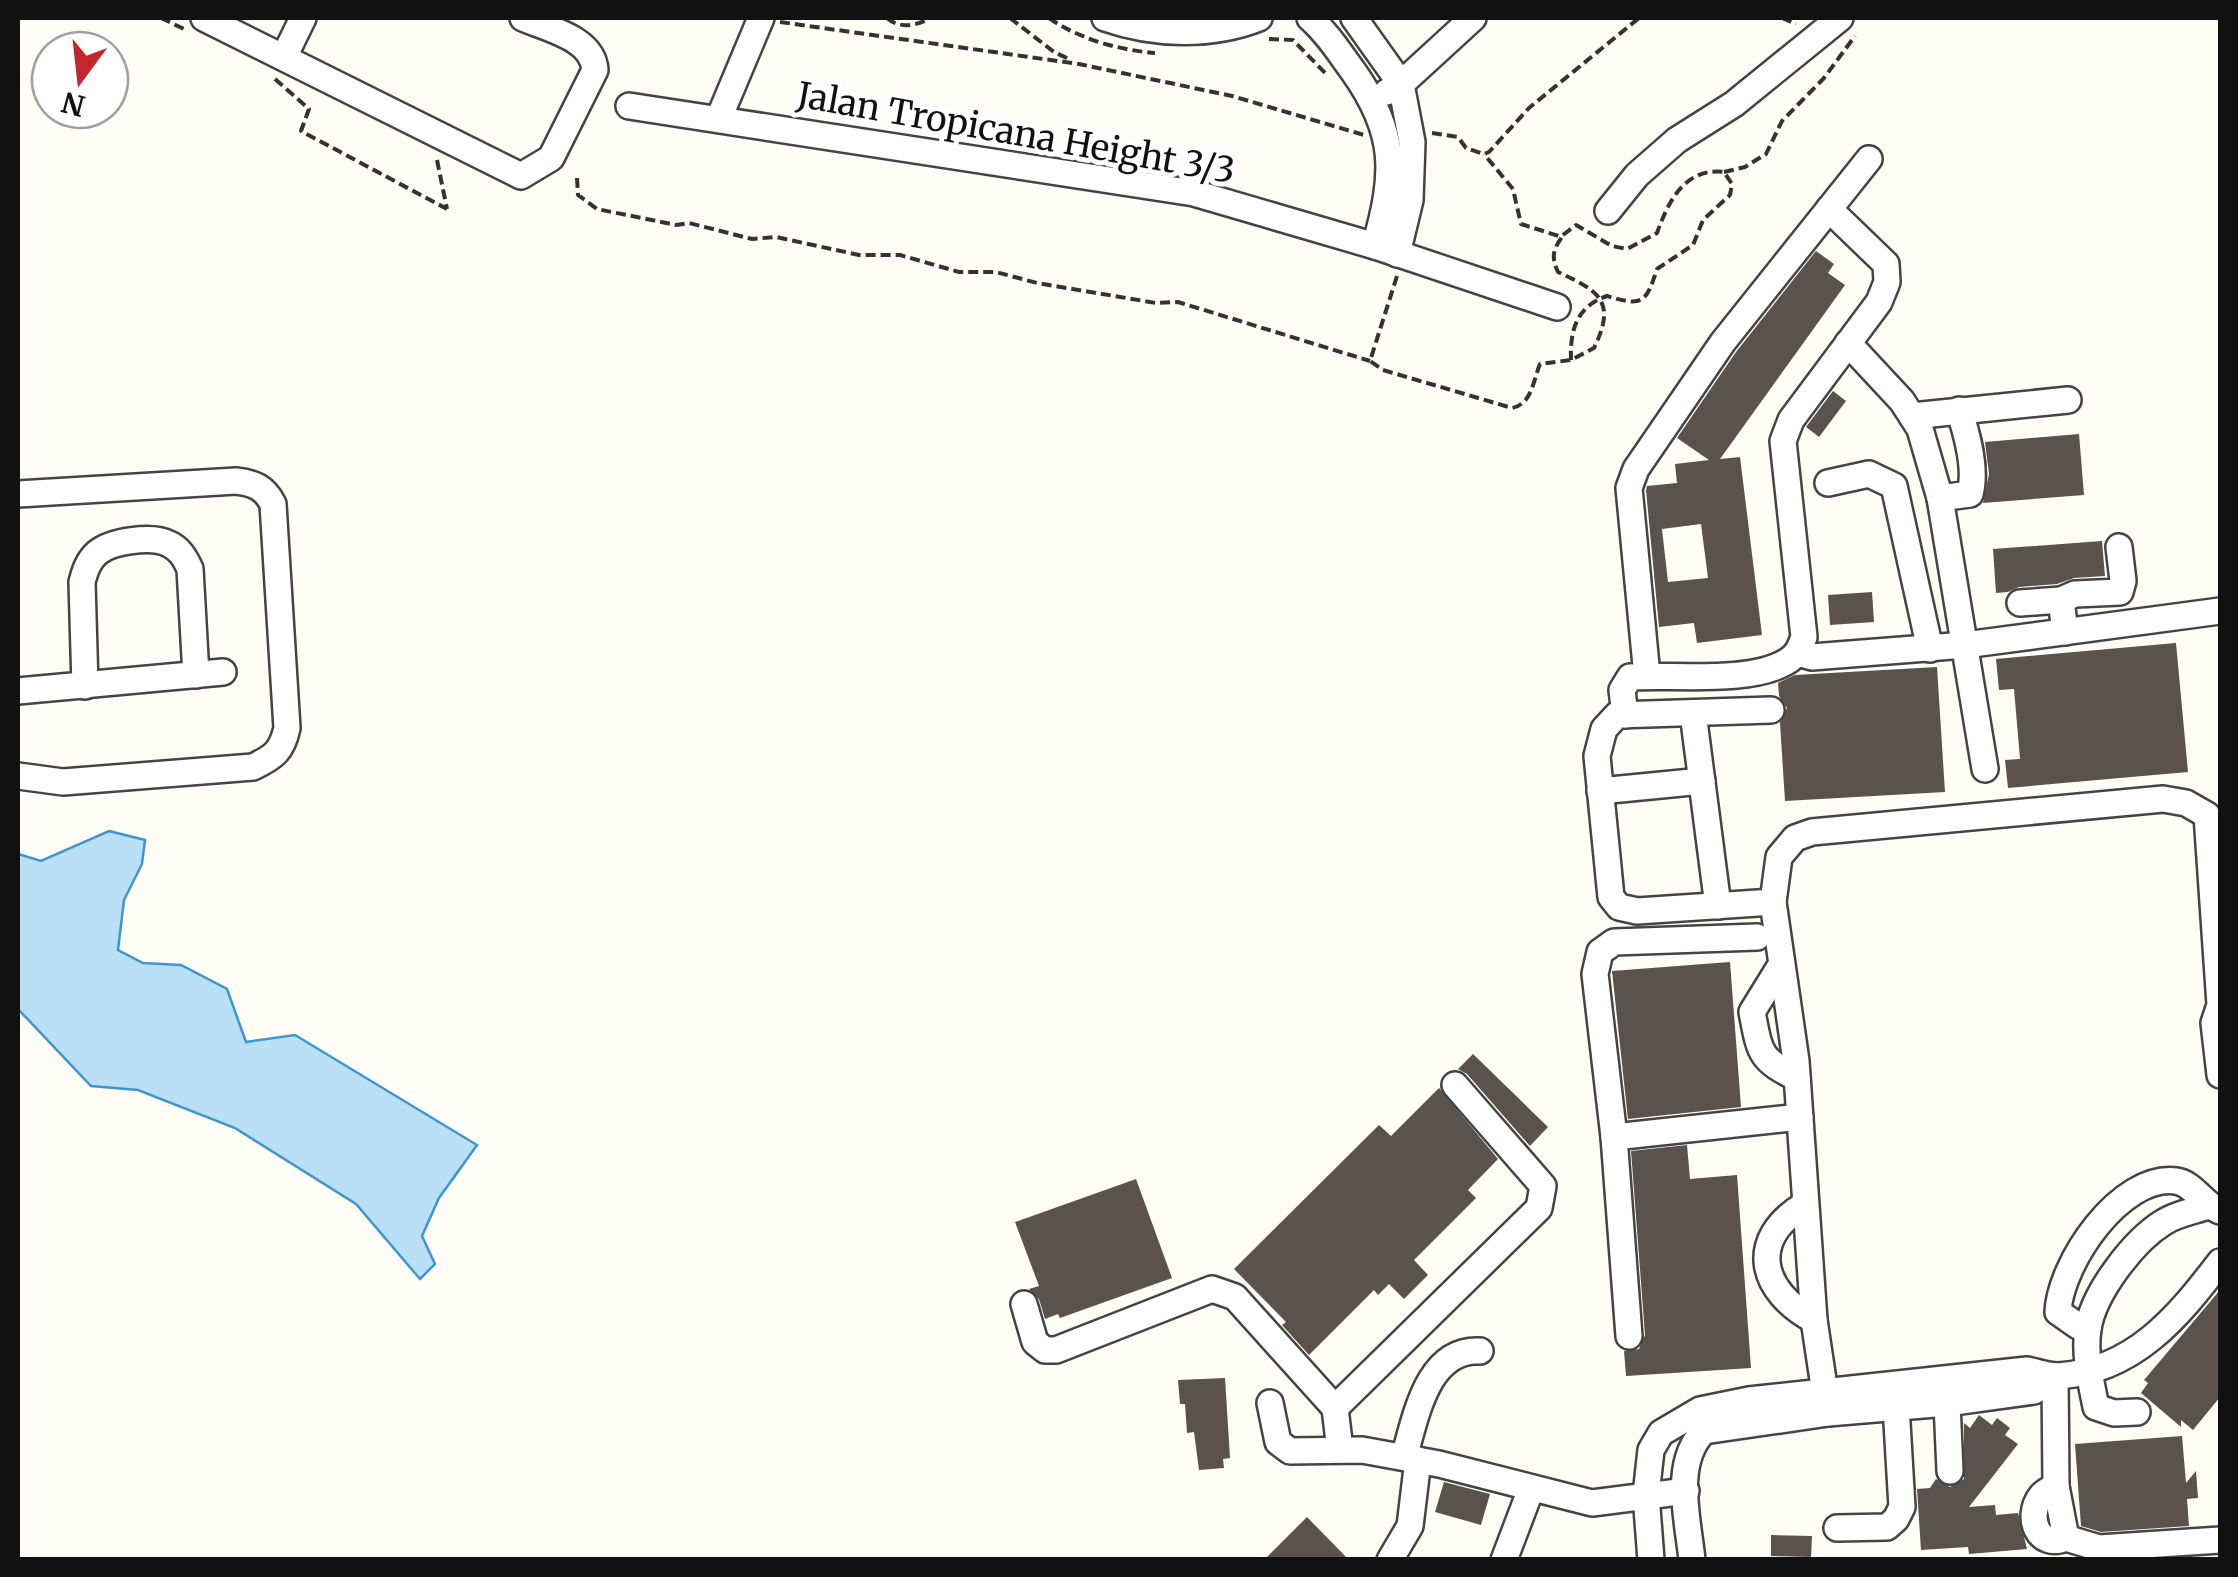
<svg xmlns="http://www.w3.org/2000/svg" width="2238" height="1577" viewBox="0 0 2238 1577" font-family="Merriweather,serif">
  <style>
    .water { fill: #b9e0f7; stroke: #3f96cf; stroke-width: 2.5 }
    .building { fill: #5a524d; fill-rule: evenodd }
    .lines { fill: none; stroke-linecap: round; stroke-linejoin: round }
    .minor-casing { stroke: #444; stroke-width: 30 }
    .path { stroke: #333; stroke-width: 4; stroke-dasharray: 10 5; stroke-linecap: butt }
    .minor { stroke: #fff; stroke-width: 25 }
    .labels { text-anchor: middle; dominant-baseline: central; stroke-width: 10; stroke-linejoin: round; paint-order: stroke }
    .street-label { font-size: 35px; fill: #111; stroke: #fff }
  </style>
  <rect width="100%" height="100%" fill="#fffdf5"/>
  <polygon class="water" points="109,831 145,840 142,864 124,900 118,950 143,963 181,965 227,989 246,1042 295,1035 477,1145 439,1198 422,1236 435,1264 420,1279 356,1204 235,1128 138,1090 91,1086 18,1009 18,854 41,861"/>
  <g class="building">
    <path d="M 1816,251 L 1834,264 L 1828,273 L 1845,285 L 1720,459 L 1740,457 L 1762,635 L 1697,643 L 1694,623 L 1659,627 L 1646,490 L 1647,486 L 1677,483 L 1675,464 L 1709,460 L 1677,438 L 1736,352 ZM 1701,524 L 1708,578 L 1668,582 L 1662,529 Z"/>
    <polygon points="1833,391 1846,401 1819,437 1806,427"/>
    <polygon points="2079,434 2084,495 1983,503 1989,474 1985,442"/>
    <polygon points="2102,541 2105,576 2074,578 2057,584 2019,587 2008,592 1996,593 1993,549"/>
    <polygon points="1872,592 1874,622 1830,625 1828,595"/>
    <polygon points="2176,643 2188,772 2008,788 2005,760 2020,759 2014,689 1999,690 1996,659"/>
    <polygon points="1937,667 1945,792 1785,801 1780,723 1787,708 1779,696 1778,683 1795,675"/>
    <polygon points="1730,962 1741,1107 1628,1119 1612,971"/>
    <polygon points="1473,1054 1548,1127 1530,1146 1467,1074 1458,1069"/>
    <polygon points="1439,1088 1498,1159 1468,1190 1476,1198 1414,1260 1428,1275 1404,1299 1389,1284 1378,1295 1374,1290 1309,1355 1282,1325 1286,1322 1234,1269 1379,1125 1391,1136"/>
    <polygon points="1687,1145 1690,1179 1737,1175 1751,1368 1626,1376 1624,1351 1639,1349 1645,1335 1631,1151"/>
    <polygon points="1136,1179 1172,1278 1060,1318 1058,1314 1045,1319 1039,1299 1029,1289 1039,1286 1015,1222"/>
    <polygon points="2220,1290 2220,1397 2193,1430 2181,1420 2181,1427 2141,1393 2148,1383 2144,1380"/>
    <polygon points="1225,1378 1230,1458 1223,1459 1224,1468 1199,1470 1194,1432 1187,1433 1185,1404 1180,1404 1178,1380"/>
    <polygon points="1979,1415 1992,1425 1997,1418 2010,1428 2005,1435 2018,1444 1969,1507 1995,1505 1996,1515 2018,1513 2027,1549 1969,1554 1968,1547 1921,1550 1917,1489 1930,1488 1936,1479 1950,1487 1964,1479 1964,1423 1970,1428"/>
    <polygon points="2182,1436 2186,1483 2196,1471 2198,1498 2187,1499 2189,1526 2101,1532 2081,1526 2075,1444"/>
    <polygon points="1444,1482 1490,1494 1481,1525 1435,1512"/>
    <polygon points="1307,1517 1349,1560 1264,1560"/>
    <polygon points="1771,1535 1812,1536 1811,1557 1771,1556"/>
  </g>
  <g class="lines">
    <g class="minor-casing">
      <g id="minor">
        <path d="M 204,18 L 521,176 L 551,158 L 595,70 C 593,38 548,29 523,18"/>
        <path d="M 1105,18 C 1154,35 1211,37 1259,18"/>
        <path d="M 1310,18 C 1328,34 1339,52 1353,71 C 1398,134 1395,175 1375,246"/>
        <polyline points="1354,18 1401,84 1412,142 1410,200 1397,254"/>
        <polyline points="284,57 303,18"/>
        <polyline points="1387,92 1401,84 1473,18"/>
        <polyline points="629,106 1194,193 1375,246 1557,307"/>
        <polyline points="719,118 761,18"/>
        <polyline points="1608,211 1637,175 1677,140 1734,104 1840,18"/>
        <polyline points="1848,343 1902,401 1920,429 1940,498 1985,769"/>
        <polyline points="1912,416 2068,400"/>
        <polyline points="1828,483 1869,474 1894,486 1930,649"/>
        <path d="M 18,494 L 236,481 C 254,483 264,487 273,504 L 287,728 C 282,751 274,757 253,767 L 63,782 L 18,776"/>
        <path d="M 1940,498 L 1970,494 C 1977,469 1967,434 1959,410"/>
        <polyline points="2020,603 2061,600"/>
        <polyline points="2065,632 2061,600 2075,594 2120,592 2123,581 2119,547"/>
        <polyline points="1798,653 1812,657 1965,645 2220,611"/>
        <polyline points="1647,676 1629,488 1636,469 1723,342 1869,159"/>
        <path d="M 85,686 L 82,582 C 85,571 88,561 97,553 C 111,541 152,535 169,544 C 180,549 185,558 190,569 L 196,675"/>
        <polyline points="18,691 223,672"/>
        <polyline points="1771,710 1617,715 1604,729 1597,756 1611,897 1619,907 1637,911 1773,902"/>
        <polyline points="1693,713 1718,906"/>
        <path d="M 1625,715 L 1622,690 L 1630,677 C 1673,674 1749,684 1786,662 C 1797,656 1800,648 1804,637 L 1783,441 L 1791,420 L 1879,302 L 1887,282 L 1886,264 L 1829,209"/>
        <polyline points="1600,791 1702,781"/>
        <path d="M 1781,965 L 1752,1012 C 1760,1053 1759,1059 1797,1078"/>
        <polyline points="1614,1137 1800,1117"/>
        <path d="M 1804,1205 C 1747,1240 1760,1291 1814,1320"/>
        <polyline points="1024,1304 1035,1342 1045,1350 1056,1350 1212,1289 1235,1297 1335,1408 1340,1450"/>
        <path d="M 2088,1328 L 2078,1326 L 2058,1312 C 2060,1264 2120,1174 2176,1181 C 2193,1183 2204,1205 2220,1211"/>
        <polyline points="1629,1336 1614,1137 1595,974 1600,952 1614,942 1757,937"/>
        <polyline points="2055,1376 2056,1486 2066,1538 2099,1548 2220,1540"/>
        <polyline points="1270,1403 1278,1442 1290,1451 1362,1450 1439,1464 1592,1503 1686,1491"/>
        <polyline points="1947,1403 1950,1471"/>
        <polyline points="1335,1408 1539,1208 1543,1186 1455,1085"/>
        <path d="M 2137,1412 L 2114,1413 L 2096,1407 C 2091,1382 2084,1355 2088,1329 C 2093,1294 2133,1241 2164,1222 C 2176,1214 2194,1211 2208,1206"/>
        <polyline points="1828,1413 1814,1320 1796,1061 1773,902 1779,857 1795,838 1812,832 2163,799 2186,803 2207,815 2220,1005 2214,1023 2220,1075"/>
        <path d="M 1404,1457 C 1416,1417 1427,1348 1480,1351"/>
        <path d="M 2056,1486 C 2051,1489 2045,1491 2041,1496 C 2025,1517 2038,1550 2066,1538"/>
        <polyline points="1837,1528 1887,1527 1896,1519 1902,1507 1895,1389"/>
        <polyline points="1390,1560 1410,1526 1418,1460"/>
        <polyline points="1504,1560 1531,1489"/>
        <path d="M 1651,1560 L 1646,1495 L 1651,1450 L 1661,1433 L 1700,1410 L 1749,1400 L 2027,1370 C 2037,1372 2048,1376 2058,1376 C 2134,1371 2178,1317 2220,1262"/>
        <path d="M 1692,1560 C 1688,1519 1672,1463 1704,1431 L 1828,1413 L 1947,1403 L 2034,1391 L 2055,1376"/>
      </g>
    </g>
    <g class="path">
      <polyline points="161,18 184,29"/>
      <path d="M 887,18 C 899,29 917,26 930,18"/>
      <polyline points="1010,18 1054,52 1071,60"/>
      <path d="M 1049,18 C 1079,39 1119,50 1155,53"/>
      <polyline points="1782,18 1796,24"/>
      <polyline points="780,22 1079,64 1232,96 1364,135"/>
      <polyline points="1269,39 1293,40 1328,76"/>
      <polyline points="275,79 309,109 301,131 447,209"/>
      <polyline points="1432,133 1458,137 1466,148 1484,154 1489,152 1529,108 1639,18"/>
      <polyline points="437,160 447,209"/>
      <polyline points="1724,172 1745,167 1766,154 1782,121 1824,78 1855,36"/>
      <polyline points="577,178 578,195 597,209 676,225 689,223 752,239 776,237 859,255 900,255 959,272 996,272 1037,283 1156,303 1178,302 1370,361"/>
      <path d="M 1563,235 L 1576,225 L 1612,246 L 1627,249 L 1657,233 C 1668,202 1685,167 1724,172 L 1732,184 L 1730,195 L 1703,220 L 1693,245 L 1657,269 C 1646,303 1643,307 1607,296 C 1576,307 1570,330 1571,360"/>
      <path d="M 1397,276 L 1370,361 L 1383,370 L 1512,408 C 1532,404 1533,381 1540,364 L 1571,360 L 1594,348 C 1617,301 1599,291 1558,272 C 1551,257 1553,250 1562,237 L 1521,224 L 1513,189 L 1484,154"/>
    </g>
    <use href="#minor" class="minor"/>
  </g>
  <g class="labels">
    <g class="street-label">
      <text transform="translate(1016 133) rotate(10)">Jalan Tropicana Height 3/3</text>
    </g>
  </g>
  <rect width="2238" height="1577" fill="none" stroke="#111111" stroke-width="40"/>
  <g transform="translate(80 80) rotate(195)"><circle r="48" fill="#ffffff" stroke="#a0a0a0" stroke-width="2.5"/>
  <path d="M0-8L18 38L0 25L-18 38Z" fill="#c4262e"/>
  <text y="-15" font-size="28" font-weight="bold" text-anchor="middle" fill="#111111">N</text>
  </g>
</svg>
